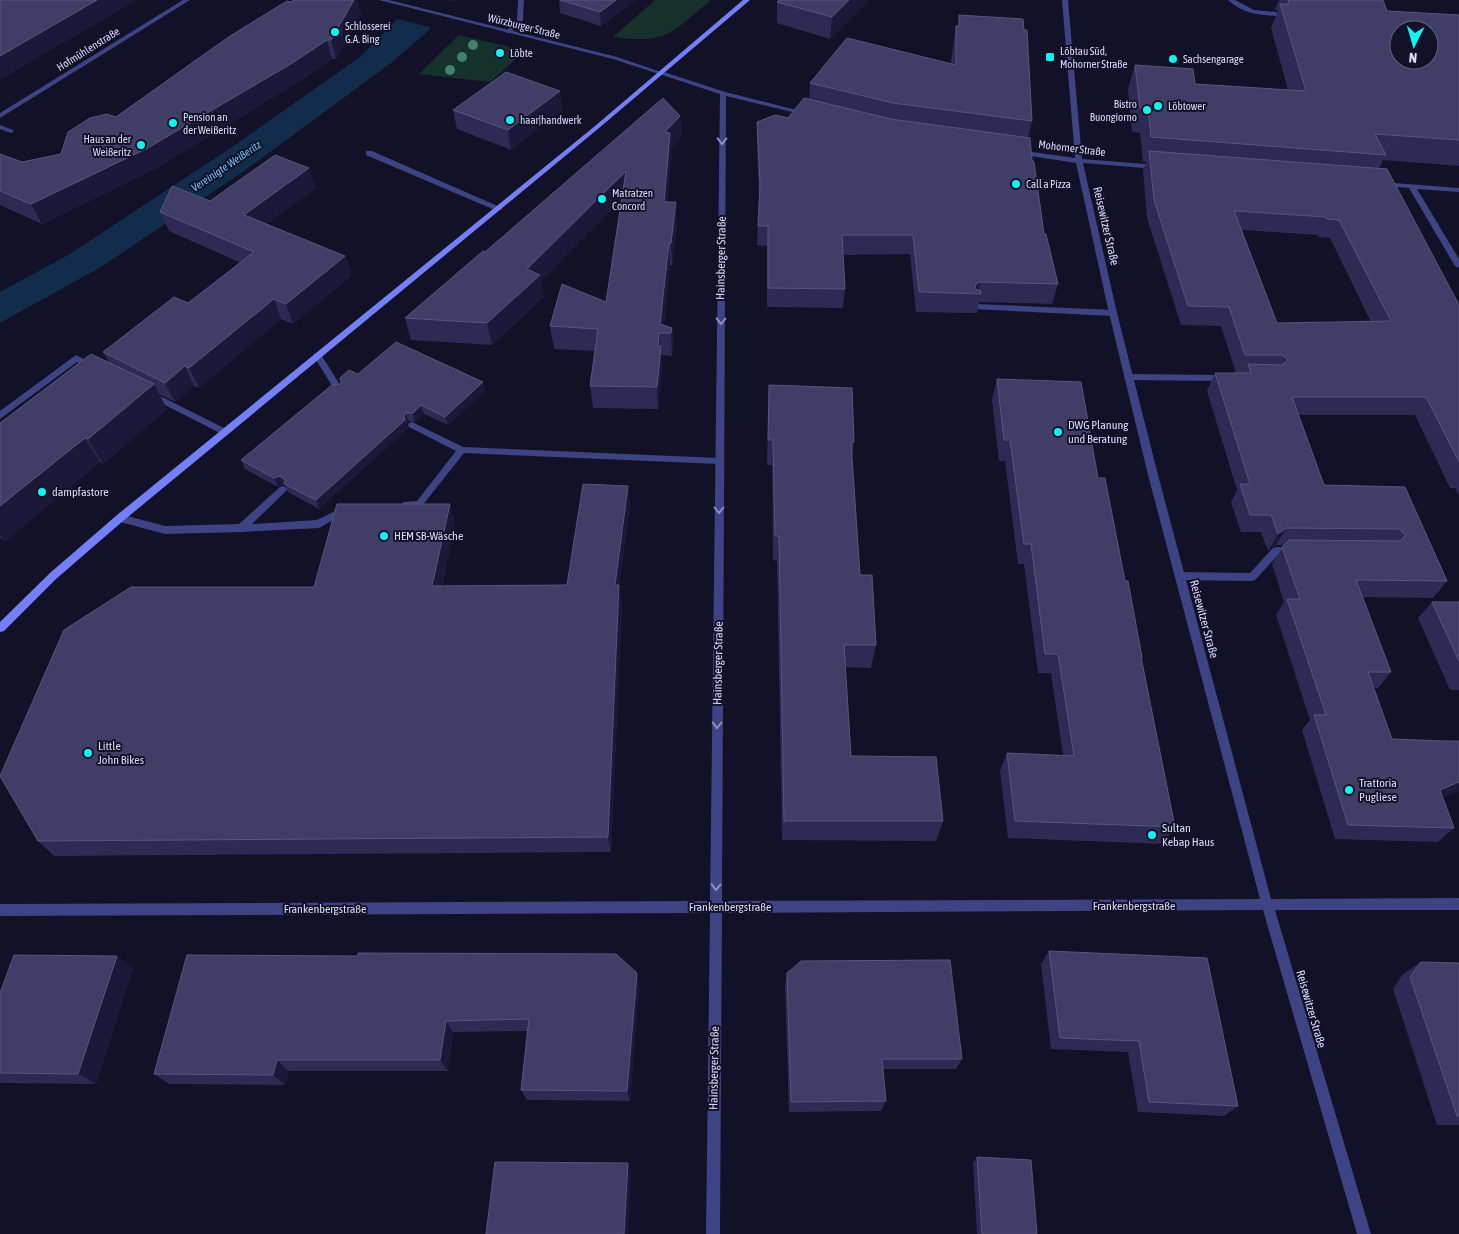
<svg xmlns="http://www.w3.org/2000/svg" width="1459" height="1234" viewBox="0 0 1459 1234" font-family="'Asap Condensed',sans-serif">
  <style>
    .green { fill: #14312c }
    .water { fill: #112d4b }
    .pier { fill: #121127 }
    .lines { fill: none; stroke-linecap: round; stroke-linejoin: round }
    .service { fill: #3e4384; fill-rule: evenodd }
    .minor { fill: #3e4384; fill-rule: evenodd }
    .tertiary { fill: #3e4384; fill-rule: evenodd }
    .secondary { fill: #7380f9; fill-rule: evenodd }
    .tree { fill: #408172 }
    .wall { fill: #2e2a54; fill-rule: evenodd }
    .shaded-wall { fill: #1b183a }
    .building { fill: #403d66; stroke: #58557e; fill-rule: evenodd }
    .oneway { stroke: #8b8ec0 }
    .poi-dot { fill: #0cf5f1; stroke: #121127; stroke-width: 2 }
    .labels { text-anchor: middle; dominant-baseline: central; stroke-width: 4; stroke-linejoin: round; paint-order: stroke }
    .far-poi-label { font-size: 11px; fill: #d8d8fd; stroke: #121127; text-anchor: start }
    .far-street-label { font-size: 11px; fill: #d8d8fd; stroke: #121127 }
    .far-water-label { font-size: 11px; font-style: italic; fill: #6ac8f9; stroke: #121127 }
    .street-label { font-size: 12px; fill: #d8d8fd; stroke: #121127 }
    .poi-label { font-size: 12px; fill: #d8d8fd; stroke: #121127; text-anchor: start }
  </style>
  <rect width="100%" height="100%" fill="#121127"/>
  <g class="green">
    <path d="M 655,0 L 711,0 C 670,34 668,44 613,37 Z"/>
    <polygon points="459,35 525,51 490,82 419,74"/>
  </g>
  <polygon class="water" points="416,0 453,0 427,32 391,63 244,171 101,267 0,323 0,292 70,254 235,145 360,57"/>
  <polygon class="pier" points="412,0 448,0 455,2 433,28 394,18"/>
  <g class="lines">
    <g class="service">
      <path d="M 1228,0 L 1235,0 L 1254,10 L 1276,12 L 1279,14 L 1276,16 C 1259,15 1241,13 1228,0 Z"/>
      <polygon points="0,125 13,130 14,131 11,133 0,129"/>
      <polygon points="366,151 372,151 502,208 501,210 495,210 366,155"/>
      <polygon points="976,304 1113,310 1117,313 1113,316 973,309 973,305"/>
      <polygon points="317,352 320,353 342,388 343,390 342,392 336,392 313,355"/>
      <polygon points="76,355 98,367 94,370 77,362 0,419 0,411"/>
      <polygon points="1128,374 1224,375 1228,378 1224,381 1128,380 1124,377"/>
      <polygon points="152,392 228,430 229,432 228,434 222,434 149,397 148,395"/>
      <polygon points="412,422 463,447 719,458 724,461 719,464 464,453 422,506 404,506 402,504 404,502 417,501 456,451 409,427 408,425 409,423"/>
      <polygon points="283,486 288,489 286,491 252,524 317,520 343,507 346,505 351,509 349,511 319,528 241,532 165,534 120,522 115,518 120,514 165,526 239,524 280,487"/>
      <polygon points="1276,547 1293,548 1298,552 1293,556 1278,555 1255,580 1252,581 1180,580 1175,576 1180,572 1250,573 1273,548"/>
    </g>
    <g class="minor">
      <polygon points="183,0 190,0 0,118 0,113"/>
      <polygon points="518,0 524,0 523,20 510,33 506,33 506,31 517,20"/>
      <polygon points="1062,0 1068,0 1082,159 1157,165 1161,167 1157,169 1083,163 1117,313 1158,475 1271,899 1459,898 1459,910 1275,910 1371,1234 1357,1234 1263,910 722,913 720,1234 706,1234 710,913 0,916 0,904 710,901 720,94 659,74 658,73 661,71 725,92 808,113 805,115 726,96 722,901 1260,899 1148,475 1109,313 1076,163 1018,154 1014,152 1018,150 1075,158"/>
      <polygon points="1381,182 1459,188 1459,192 1417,189 1459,259 1459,268 1455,266 1409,188 1384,186 1381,186"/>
    </g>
    <polygon class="tertiary" points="379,0 389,0 617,57 664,73 659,74 613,59"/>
    <polygon class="secondary" points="743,0 750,0 599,128 123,521 56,579 4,631 0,632 0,622 50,573 117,515 595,126"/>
  </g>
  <g class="tree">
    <circle cx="473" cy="45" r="5"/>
    <circle cx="462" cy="57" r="5"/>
    <circle cx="450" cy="70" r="5"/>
  </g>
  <g class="wall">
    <polygon points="294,0 357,0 361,15 336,59 332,59 300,81 155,169 42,224 0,205 0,154 22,162 61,154"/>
    <polygon points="559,0 636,0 601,26 560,13"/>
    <polygon points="779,0 869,0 830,39 777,23 777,2"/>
    <path d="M 1279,0 L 1383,0 L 1387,11 L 1459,15 L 1459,166 L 1383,160 L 1379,169 L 1459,305 L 1459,496 L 1455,488 L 1450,488 L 1415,415 L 1298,415 L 1324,485 L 1405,487 L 1447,581 L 1433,598 L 1362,597 L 1391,672 L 1378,688 L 1374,688 L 1392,739 L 1443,741 L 1459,741 L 1459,791 L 1443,797 L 1454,828 L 1438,842 L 1335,839 L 1302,730 L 1310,720 L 1276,615 L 1284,602 L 1272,564 L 1284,545 L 1276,545 L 1268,551 L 1261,532 L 1241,532 L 1231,502 L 1237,490 L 1207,391 L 1215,373 L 1236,373 L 1221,326 L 1181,325 L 1147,218 L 1143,170 L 1146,162 L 1143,162 L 1140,133 L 1132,132 L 1128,89 L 1135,65 L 1195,84 L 1288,90 L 1271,28 L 1278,11 L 1275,9 ZM 1242,230 L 1318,235 L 1318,237 L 1330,238 L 1371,322 L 1277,323 Z"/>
    <polygon points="959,15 1032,121 1028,138 1032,160 1044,234 1058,284 1052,304 979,302 977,313 916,312 910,254 843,255 845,289 843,308 767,307 767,246 757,245 759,198 757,142 757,122 788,118 809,99 810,83 951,63 952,53 956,26 958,26"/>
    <polygon points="560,91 562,110 511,150 457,129 453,110"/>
    <polygon points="680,116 681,138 671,149 671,155 667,202 677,225 672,265 670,265 664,325 672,328 673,350 672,356 661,355 662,368 658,409 593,408 590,386 595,351 554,349 550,326 606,302 622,199 541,281 544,297 492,345 411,340 405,318 485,252"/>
    <polygon points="316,188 266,224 345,256 352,275 293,324 281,319 199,388 194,386 175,402 159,394 167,409 103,464 100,462 5,541 0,538 0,423 109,362 103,352 188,303 241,263 169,231 160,212 210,201"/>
    <polygon points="358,374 485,391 448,425 424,414 415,422 408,421 406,424 408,428 319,509 288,492 284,484 278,487 245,469 241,460 341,384"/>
    <polygon points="997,379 1098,478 1125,581 1142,657 1141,660 1175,827 1163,844 1008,838 1000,771 1007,753 1063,755 1051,673 1038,673 1024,564 1018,564 1005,461 999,461 992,400"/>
    <polygon points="769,385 854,442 852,460 860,575 876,645 871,668 845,667 851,756 943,821 936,841 782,840 777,561 773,560 772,465 767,465"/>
    <polygon points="630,504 619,586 622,603 611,852 54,856 38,841 314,587 455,522 442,586 567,585"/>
    <polygon points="1432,602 1459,602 1459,690 1450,690 1418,618"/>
    <polygon points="1049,951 1238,1106 1224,1116 1138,1112 1128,1052 1051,1049 1041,964"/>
    <polygon points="1421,962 1459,963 1459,1125 1437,1125 1393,989 1403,974"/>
    <polygon points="133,968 96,1084 0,1083 0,993"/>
    <polygon points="637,973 639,985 630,1101 527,1100 521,1090 528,1031 453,1032 448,1071 289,1071 285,1085 169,1084 154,1074"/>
    <polygon points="787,973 962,1059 956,1069 883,1069 886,1101 881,1111 789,1112 785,986"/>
    <polygon points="977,1157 1037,1234 977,1234 973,1163"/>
  </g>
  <g class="shaded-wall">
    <polygon points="97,0 137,0 0,80 0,56"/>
    <polygon points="354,0 357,0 361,15 336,59 331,40"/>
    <polygon points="616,0 636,0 601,26 600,12"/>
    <polygon points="849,0 869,0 830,39 832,17"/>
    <polygon points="327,40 332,59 300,81 155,169 42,224 31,204"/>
    <polygon points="560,91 562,110 511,150 508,130"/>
    <polygon points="680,116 681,138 671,149 671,155 665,224 664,202 665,132"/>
    <polygon points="309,168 316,188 252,235 244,215"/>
    <polygon points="626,171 628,193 541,281 544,297 492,345 487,323 527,269"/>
    <polygon points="676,202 677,225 672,265 671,243"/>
    <polygon points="669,243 670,265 663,333 660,324"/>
    <polygon points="345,256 352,275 293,324 286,304"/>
    <polygon points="980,282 978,293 974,293 976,284"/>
    <polygon points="274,299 281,319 199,388 189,368"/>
    <polygon points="672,328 673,350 672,356 671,333"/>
    <polygon points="659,333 662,368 658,409 657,387 658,346"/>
    <polygon points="185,366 194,386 175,402 165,383"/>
    <polygon points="483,382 485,391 448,425 445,417"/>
    <polygon points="154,384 167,409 103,464 88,439"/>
    <polygon points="421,405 424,414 415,422 413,413"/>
    <polygon points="406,413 408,421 406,424 408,428 319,509 316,500 404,416"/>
    <polygon points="85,438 100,462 5,541 0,535 0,506"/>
    <polygon points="280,476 284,484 278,487 274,478"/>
    <polygon points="628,486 630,504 619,586 622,603 611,852 608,837 615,585"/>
    <polygon points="450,504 455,522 438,604 432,586"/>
    <polygon points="1286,528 1276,545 1268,551 1278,534"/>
    <polygon points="1459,782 1459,791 1424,805 1440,790"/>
    <polygon points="117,956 133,968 96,1084 78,1074"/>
    <polygon points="637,973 639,985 630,1101 627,1091"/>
    <polygon points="446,1021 453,1032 448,1071 440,1060"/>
    <polygon points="277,1060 289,1071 285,1085 273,1075"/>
    <polygon points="628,1163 631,1174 628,1234 624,1234"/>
  </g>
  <g class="building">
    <polygon points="0,0 97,0 0,56"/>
    <polygon points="294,0 354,0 331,40 327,40 294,62 146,149 31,204 0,191 0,154 22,162 61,154 68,132 90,118 107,114 116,117 230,36 287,1 291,2"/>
    <polygon points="560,0 616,0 600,12"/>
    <polygon points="779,0 849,0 832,17 777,2"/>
    <path d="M 1288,0 L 1383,0 L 1387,11 L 1459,15 L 1459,140 L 1375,134 L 1386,155 L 1151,137 L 1148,108 L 1140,108 L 1135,65 L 1193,69 L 1195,84 L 1306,91 L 1280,4 L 1289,4 ZM 1399,30 L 1429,30 L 1429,60 L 1399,60 Z"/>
    <polygon points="959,15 1023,19 1024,30 1027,30 1032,121 893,103 810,83 847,38 956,65 956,26 959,26"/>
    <polygon points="506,72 560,91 508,130 453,110"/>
    <polygon points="663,98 680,116 665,132 670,133 664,202 676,202 671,243 669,243 660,324 672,328 671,333 659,333 658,346 661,346 657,387 590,386 598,329 550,326 562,284 606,302 626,171 527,269 540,275 487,323 405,318 483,251 485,252"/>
    <polygon points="804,98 891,119 1030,138 1032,160 1034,162 1044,234 1046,234 1058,284 980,282 976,284 975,289 981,291 981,294 919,292 913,235 842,235 845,289 768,288 768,226 758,226 760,184 757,122 775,115 788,118"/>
    <path d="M 1149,151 L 1387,169 L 1459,305 L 1459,462 L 1426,397 L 1292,397 L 1324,485 L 1405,487 L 1447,581 L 1356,580 L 1391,672 L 1368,672 L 1392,739 L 1443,741 L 1459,741 L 1459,782 L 1440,790 L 1454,828 L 1348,825 L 1314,715 L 1326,715 L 1287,599 L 1300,599 L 1282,547 L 1289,540 L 1400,541 L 1406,535 L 1399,529 L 1286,528 L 1278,534 L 1271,515 L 1250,515 L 1240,484 L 1250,484 L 1215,373 L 1251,373 L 1248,364 L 1282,365 L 1288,360 L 1282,355 L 1245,355 L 1229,307 L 1188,306 L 1154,200 ZM 1234,211 L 1326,217 L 1327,219 L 1339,220 L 1391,321 L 1277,323 Z"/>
    <polygon points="275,155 309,168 244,215 345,256 286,304 274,299 189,368 185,366 165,383 103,352 174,297 188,303 254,252 160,212 172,186 210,201"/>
    <polygon points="396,342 483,382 445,417 421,405 413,413 406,413 404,416 405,420 316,500 284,484 286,480 280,476 274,478 241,460 332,385 341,384 340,378 349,370 358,374"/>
    <polygon points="91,354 154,384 88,439 85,438 0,506 0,423"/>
    <polygon points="997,379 1081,382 1098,478 1105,478 1125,581 1128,581 1142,657 1141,657 1175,827 1015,821 1007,753 1074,756 1058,654 1045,654 1031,544 1024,544 1010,440 1004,440"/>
    <polygon points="769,385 852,388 854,442 851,442 860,575 872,575 876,645 844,645 851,756 936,757 943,821 784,821 779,536 775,536 773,440 768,440"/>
    <polygon points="583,484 628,486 615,585 619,585 608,837 38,841 0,776 64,630 131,587 314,587 337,504 450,504 432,586 567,585"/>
    <polygon points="1432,602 1459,602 1459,661"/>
    <polygon points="1049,951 1207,958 1238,1106 1149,1102 1139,1041 1060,1038"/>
    <polygon points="358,953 616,954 637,973 627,1091 521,1090 529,1019 446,1021 440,1060 277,1060 273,1075 154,1074 187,955 358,956"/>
    <polygon points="14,955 117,956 78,1074 0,1073 0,993"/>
    <polygon points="950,960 962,1059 882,1059 886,1101 791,1102 787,973 801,961"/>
    <polygon points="1421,962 1459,963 1459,1116 1457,1116 1410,977"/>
    <polygon points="977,1157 1031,1160 1037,1234 982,1234"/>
    <polygon points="495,1162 628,1163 624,1234 486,1234"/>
  </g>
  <defs><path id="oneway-chevron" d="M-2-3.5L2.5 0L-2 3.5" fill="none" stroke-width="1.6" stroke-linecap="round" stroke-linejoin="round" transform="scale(1.25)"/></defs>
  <g class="oneway">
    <use href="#oneway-chevron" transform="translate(722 141) rotate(91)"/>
    <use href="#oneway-chevron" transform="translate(721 321) rotate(91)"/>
    <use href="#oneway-chevron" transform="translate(719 510) rotate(90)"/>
    <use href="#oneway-chevron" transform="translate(717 725) rotate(91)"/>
    <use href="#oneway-chevron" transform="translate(716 887) rotate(91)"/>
  </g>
  <g class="poi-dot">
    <circle cx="335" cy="32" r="5"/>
    <circle cx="500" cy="53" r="5"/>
    <rect x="1045" y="52" width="10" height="10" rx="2.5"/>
    <circle cx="1173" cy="59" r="5"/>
    <circle cx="1158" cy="106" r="5"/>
    <circle cx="1147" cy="110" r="5"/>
    <circle cx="510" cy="120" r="5"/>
    <circle cx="173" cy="123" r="5"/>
    <circle cx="141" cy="145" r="5"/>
    <circle cx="1016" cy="184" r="5"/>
    <circle cx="602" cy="199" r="5"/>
    <circle cx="1058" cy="432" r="5"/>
    <circle cx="42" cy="492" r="5"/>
    <circle cx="384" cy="536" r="5"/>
    <circle cx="88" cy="753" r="5"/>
    <circle cx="1349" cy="790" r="5"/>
    <circle cx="1152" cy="835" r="5"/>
  </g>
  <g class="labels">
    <g class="far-poi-label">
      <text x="345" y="26">Schlosserei<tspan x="345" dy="13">G.A. Bing</tspan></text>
      <text x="1060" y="51">Löbtau Süd,<tspan x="1060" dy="13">Mohorner Straße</tspan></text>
      <text x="510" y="53">Löbte</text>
      <text x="1183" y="59">Sachsengarage</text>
      <text x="1137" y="104" text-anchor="end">Bistro<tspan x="1137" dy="13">Buongiorno</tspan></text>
      <text x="1168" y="106">Löbtower</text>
      <text x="183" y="117">Pension an<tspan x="183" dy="13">der Weißeritz</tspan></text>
      <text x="520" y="120">haar|handwerk</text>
      <text x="131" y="139" text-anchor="end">Haus an der<tspan x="131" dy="13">Weißeritz</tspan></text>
      <text x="1026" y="184">Call a Pizza</text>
      <text x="612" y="193">Matratzen<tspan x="612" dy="13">Concord</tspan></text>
    </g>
    <g class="far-street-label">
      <text transform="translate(524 26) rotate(14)">Würzburger Straße</text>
      <text transform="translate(88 49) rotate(-32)">Hofmühlenstraße</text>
      <text transform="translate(1072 148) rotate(7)">Mohorner Straße</text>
    </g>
    <g class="far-water-label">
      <text transform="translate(226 166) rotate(-34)">Vereinigte Weißeritz</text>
    </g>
    <g class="street-label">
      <text transform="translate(1106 226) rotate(77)">Reisewitzer Straße</text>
      <text transform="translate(721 258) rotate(-89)">Hainsberger Straße</text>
      <text transform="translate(1204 619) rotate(75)">Reisewitzer Straße</text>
      <text transform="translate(718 663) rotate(-89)">Hainsberger Straße</text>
      <text x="1134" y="906">Frankenbergstraße</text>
      <text x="730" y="907">Frankenbergstraße</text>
      <text x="325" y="909">Frankenbergstraße</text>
      <text transform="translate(1311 1009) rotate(74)">Reisewitzer Straße</text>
      <text transform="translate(714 1068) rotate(-89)">Hainsberger Straße</text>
    </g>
    <g class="poi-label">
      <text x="1068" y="425">DWG Planung<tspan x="1068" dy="14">und Beratung</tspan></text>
      <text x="52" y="492">dampfastore</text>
      <text x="394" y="536">HEM SB-Wäsche</text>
      <text x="98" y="746">Little<tspan x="98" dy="14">John Bikes</tspan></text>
      <text x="1359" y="783">Trattoria<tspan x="1359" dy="14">Pugliese</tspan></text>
      <text x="1162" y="828">Sultan<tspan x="1162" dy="14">Kebap Haus</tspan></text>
    </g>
  </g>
  <g transform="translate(1414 45) rotate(185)"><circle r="24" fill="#121127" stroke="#61617d"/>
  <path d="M0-4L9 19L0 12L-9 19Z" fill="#0cf5f1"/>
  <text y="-8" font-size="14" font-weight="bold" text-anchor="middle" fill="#d8d8fd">N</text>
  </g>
</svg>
